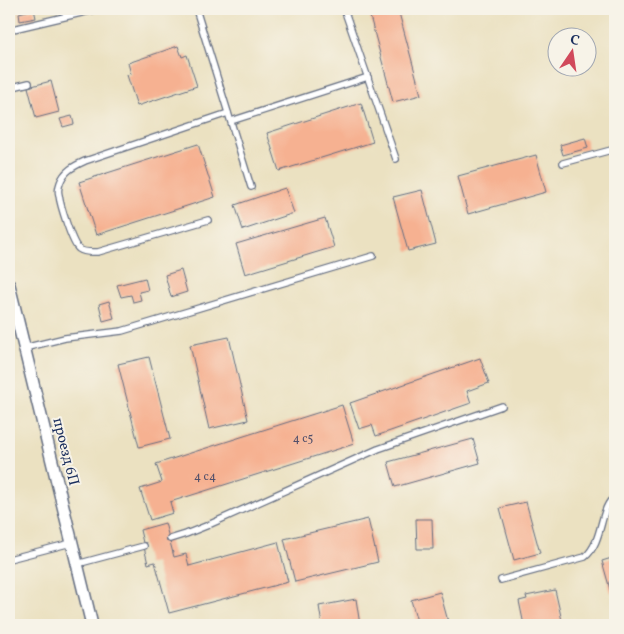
<svg xmlns="http://www.w3.org/2000/svg" width="624" height="634" viewBox="0 0 624 634" font-family="Vollkorn,serif">
  <style>
    .building { fill: #f6b191 }
    .lines { fill: none; stroke-linecap: round; stroke-linejoin: round }
    .lane-casing { stroke: #646d81; stroke-width: 8 }
    .street-casing { stroke: #646d81; stroke-width: 14 }
    .lane { stroke: #fff; stroke-width: 5.5 }
    .street { stroke: #fff; stroke-width: 11 }
    .labels { text-anchor: middle; dominant-baseline: central; stroke-width: 4; stroke-linejoin: round; paint-order: stroke }
    .number-label { font-size: 12px; fill: #52506b }
    .street-label { font-size: 15px; fill: #1b2f5e; stroke: #f7f3e8 }
  </style>
  <rect width="100%" height="100%" fill="#f7f3e8"/>
  <filter id="ink" filterUnits="userSpaceOnUse"><feTurbulence type="fractalNoise" baseFrequency=".02" numOctaves="2"/><feDisplacementMap in="SourceGraphic" scale="10" xChannelSelector="R" yChannelSelector="G"/><feConvolveMatrix kernelMatrix="1 2 1 2 8 2 1 2 1" color-interpolation-filters="sRGB"/></filter>
  <filter id="wash" filterUnits="userSpaceOnUse"><feTurbulence type="fractalNoise" baseFrequency=".0096" numOctaves="4" result="noise"/><feDisplacementMap in="SourceGraphic" scale="20" xChannelSelector="R" yChannelSelector="G"/><feGaussianBlur stdDeviation="1.12" result="paint"/><feColorMatrix in="noise" values="0 0 0 0 0 0 0 0 0 0 0 0 0 0 0 0 0 1.4 0 .05"/><feComposite in="paint" operator="in"/></filter>
  <g filter="url(#wash)">
    <rect width="100%" height="100%" fill="#ebe1c1"/>
    <g id="blocks">
      <g class="building">
        <polygon points="34,9 36,18 20,21 19,13"/>
        <polygon points="368,9 398,9 421,95 393,102"/>
        <polygon points="178,46 182,57 187,55 197,86 137,106 127,75 131,74 128,63"/>
        <polygon points="51,81 59,112 36,118 28,87"/>
        <polygon points="361,103 373,142 279,171 267,133"/>
        <polygon points="72,116 74,124 63,127 60,119"/>
        <polygon points="585,138 588,148 563,155 560,145"/>
        <polygon points="198,144 215,197 96,235 79,182"/>
        <polygon points="536,155 546,192 468,214 458,176"/>
        <polygon points="285,188 294,213 243,230 235,205"/>
        <polygon points="422,190 436,244 408,251 393,197"/>
        <polygon points="325,218 334,247 245,274 236,244"/>
        <polygon points="181,270 187,292 171,297 165,275"/>
        <polygon points="145,278 148,290 139,292 141,300 133,302 131,295 121,297 117,285"/>
        <polygon points="109,301 114,318 103,321 99,304"/>
        <polygon points="229,337 248,420 209,429 190,345"/>
        <polygon points="149,357 170,439 139,447 118,364"/>
        <polygon points="480,358 489,383 467,391 471,403 376,436 372,425 359,429 350,403"/>
        <polygon points="342,405 354,444 170,502 173,513 150,520 140,489 162,482 156,464"/>
        <polygon points="473,439 480,463 395,487 388,462"/>
        <polygon points="526,502 540,553 514,560 500,508"/>
        <polygon points="368,519 378,562 295,582 284,539"/>
        <polygon points="416,519 432,519 433,549 417,549"/>
        <polygon points="165,523 174,557 186,554 189,566 278,542 288,582 169,613 155,562 148,564 140,530"/>
        <polygon points="615,557 615,592 611,593 602,561"/>
        <polygon points="555,590 563,625 524,625 519,601 527,599 526,596"/>
        <polygon points="440,592 449,625 418,625 411,600"/>
        <polygon points="356,599 360,625 322,625 319,606"/>
      </g>
    </g>
  </g>
  <g filter="url(#ink)">
    <use href="#blocks" fill-opacity="0" stroke="#646d81" stroke-width="1"/>
    <g class="lines">
      <g class="lane-casing">
        <g id="lane">
          <polyline points="196,9 251,187"/>
          <polyline points="344,9 396,159"/>
          <polyline points="9,30 98,9"/>
          <polyline points="9,88 29,83"/>
          <polyline points="231,121 368,77"/>
          <polyline points="563,163 615,149"/>
          <path d="M 208,220 L 98,252 C 92,252 84,253 79,249 C 72,244 60,204 59,195 C 58,192 59,186 60,183 C 64,171 74,166 85,161 L 228,113"/>
          <polyline points="24,348 65,338 122,331 373,256"/>
          <polyline points="170,539 186,534 206,526 378,449 502,406"/>
          <polyline points="9,559 71,543"/>
          <polyline points="77,564 144,546"/>
          <path d="M 501,580 L 585,557 C 604,541 599,507 615,497"/>
        </g>
      </g>
      <g class="street-casing">
        <polyline id="street" points="9,285 92,625"/>
      </g>
      <use href="#lane" class="lane"/>
      <use href="#street" class="street"/>
    </g>
  </g>
  <g class="labels">
    <g class="number-label">
      <text x="303" y="439">4 с5</text>
      <text x="205" y="477">4 с4</text>
    </g>
    <g class="street-label">
      <text transform="translate(65 452) rotate(76)">проезд 6П</text>
    </g>
  </g>
  <rect width="624" height="634" fill="none" stroke="#f7f3e8" stroke-width="30"/>
  <g transform="translate(572 52) rotate(13)"><circle r="24" fill="#f7f3e8" stroke="#9fa5b1"/>
  <path d="M0-4L9 19L0 12L-9 19Z" fill="#d1495b"/>
  <text y="-8" font-size="14" font-weight="bold" text-anchor="middle" fill="#1b2f5e">С</text>
  </g>
</svg>
